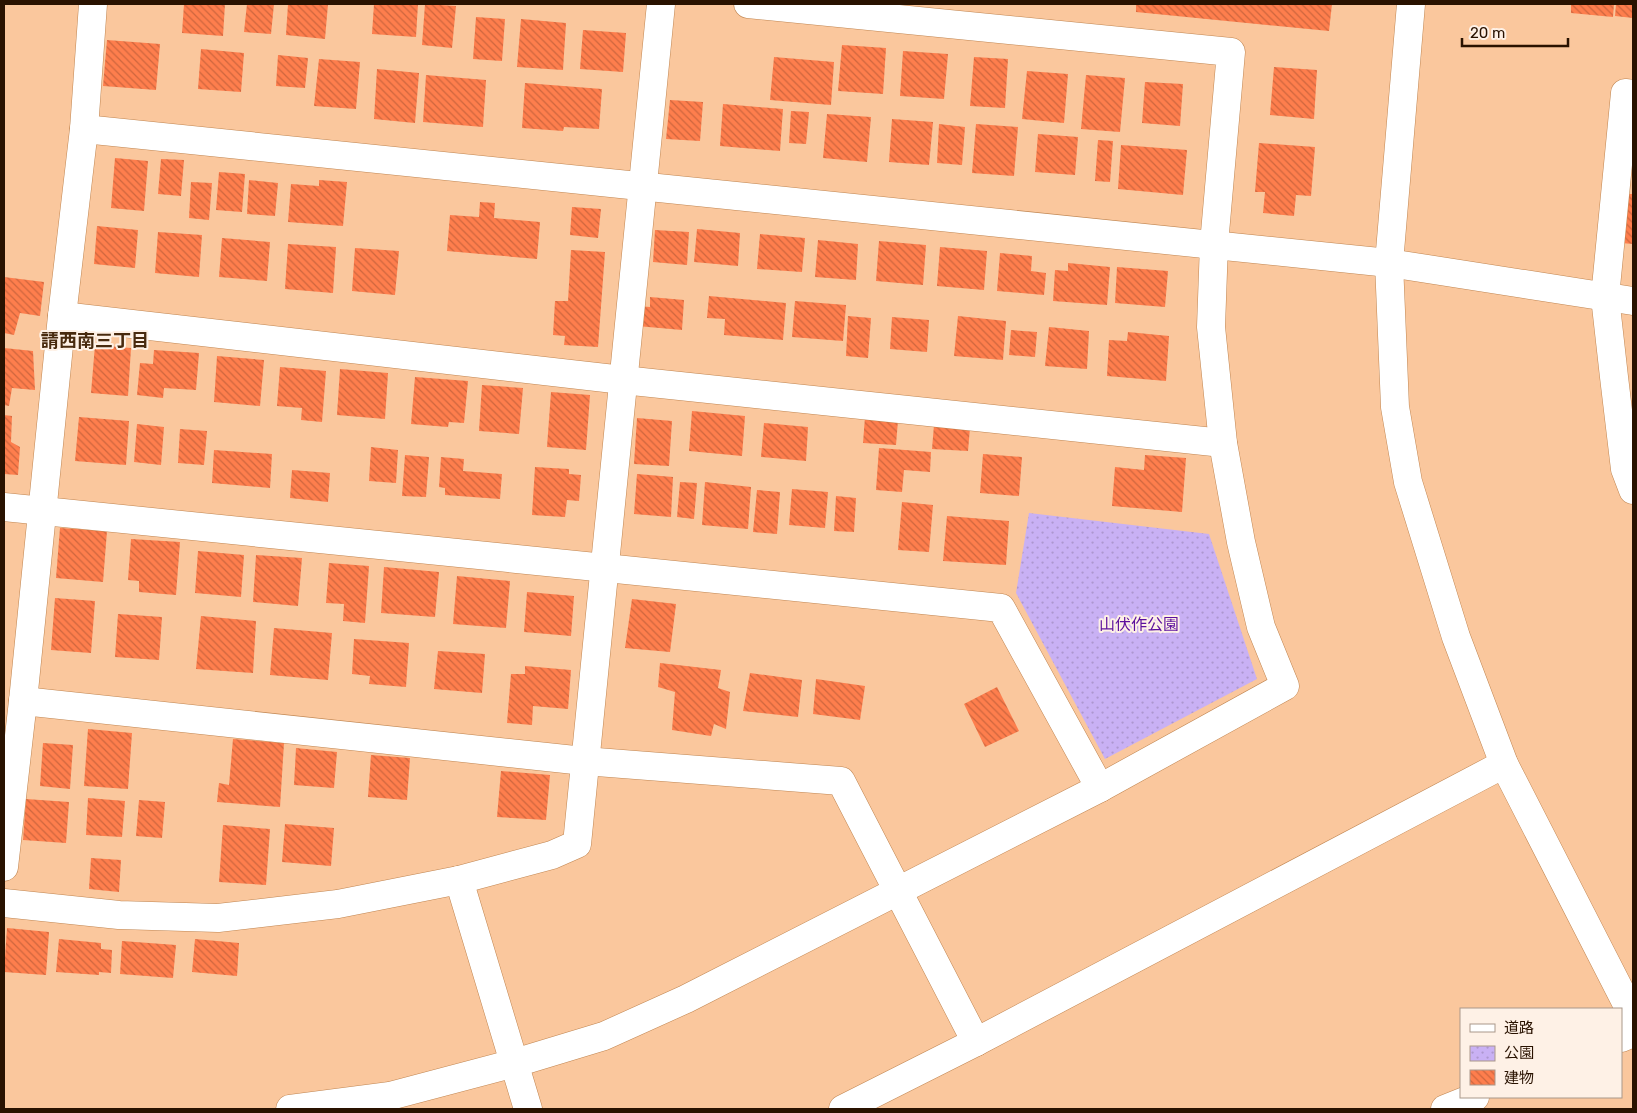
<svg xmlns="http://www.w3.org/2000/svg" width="1637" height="1113" viewBox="0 0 1637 1113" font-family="Rubik,'Noto Sans JP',sans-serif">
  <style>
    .park { fill: url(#park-dots) }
    .building { fill: url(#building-back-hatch) }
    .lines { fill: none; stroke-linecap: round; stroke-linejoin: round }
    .minor-casing { stroke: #c08550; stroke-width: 29 }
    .minor { stroke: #fff; stroke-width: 28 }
    .labels { text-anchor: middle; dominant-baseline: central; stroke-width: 4; stroke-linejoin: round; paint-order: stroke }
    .park-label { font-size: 16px; fill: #5c109d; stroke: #fef1e6 }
    .neighbourhood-label { font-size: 18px; font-weight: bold; fill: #482a0e; stroke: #fef1e6 }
  </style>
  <defs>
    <pattern id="park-dots" width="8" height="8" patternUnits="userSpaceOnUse" patternTransform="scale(1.25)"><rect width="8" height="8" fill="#c9b1f4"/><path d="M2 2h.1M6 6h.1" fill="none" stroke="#ad97cf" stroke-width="1.8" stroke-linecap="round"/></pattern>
    <pattern id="building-back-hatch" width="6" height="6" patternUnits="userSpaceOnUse" patternTransform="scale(1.25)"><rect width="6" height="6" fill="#fe7e4d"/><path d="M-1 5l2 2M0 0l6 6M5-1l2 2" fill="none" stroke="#ce663e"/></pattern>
  </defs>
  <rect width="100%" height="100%" fill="#fac79d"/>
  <polygon class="park" points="1029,513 1209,534 1257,679 1105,759 1016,593"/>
  <g class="building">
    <polygon points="184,4 225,4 223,36 182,33"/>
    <polygon points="247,4 274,4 271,34 244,32"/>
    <polygon points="288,4 328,4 325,39 286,35"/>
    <polygon points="374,4 418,4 416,37 372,34"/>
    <polygon points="425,4 456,6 452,48 422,45"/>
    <polygon points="1136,4 1332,4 1329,31 1136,12"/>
    <polygon points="1571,4 1614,4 1613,17 1571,13"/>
    <polygon points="1616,4 1633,4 1633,18 1615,16"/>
    <polygon points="476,17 505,19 502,61 473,59"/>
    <polygon points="521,19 566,23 563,70 517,67"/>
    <polygon points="583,30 626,33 623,72 580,69"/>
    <polygon points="107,40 160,44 156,90 103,86"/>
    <polygon points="842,45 886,48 883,94 838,91"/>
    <polygon points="201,49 244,53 241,92 198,89"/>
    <polygon points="903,51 948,54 944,99 900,96"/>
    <polygon points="278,55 308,58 305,88 276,86"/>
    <polygon points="774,57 834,62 831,105 770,100"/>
    <polygon points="974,57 1008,59 1005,108 970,106"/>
    <polygon points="319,59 360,62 356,109 314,106"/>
    <polygon points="1274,67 1317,70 1314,119 1270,115"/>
    <polygon points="377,69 419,73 415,123 374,119"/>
    <polygon points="1027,71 1068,74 1064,123 1022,119"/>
    <polygon points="426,75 486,80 483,127 423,122"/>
    <polygon points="1086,75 1125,78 1120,132 1081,129"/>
    <polygon points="1145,82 1183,84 1180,126 1142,123"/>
    <polygon points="525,83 602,89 599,129 564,127 563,131 522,128"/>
    <polygon points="670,100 703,102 700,141 666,139"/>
    <polygon points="723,104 783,109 780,151 720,146"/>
    <polygon points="791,111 809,112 806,144 789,143"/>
    <polygon points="827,114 871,117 867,162 823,158"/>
    <polygon points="892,119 933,122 929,165 889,162"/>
    <polygon points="939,124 965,127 962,165 937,163"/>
    <polygon points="976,124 1018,127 1014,176 972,173"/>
    <polygon points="1038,134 1078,137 1075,175 1035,172"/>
    <polygon points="1098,140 1113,141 1110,182 1095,181"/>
    <polygon points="1259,143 1315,147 1311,196 1296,195 1294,216 1263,213 1265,192 1255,192"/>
    <polygon points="1121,145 1187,150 1183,195 1118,189"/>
    <polygon points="115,158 148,161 144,211 111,208"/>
    <polygon points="161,159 184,160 181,196 158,194"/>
    <polygon points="219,172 245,174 242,212 216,210"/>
    <polygon points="249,180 278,183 275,216 247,214"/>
    <polygon points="319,180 347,182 343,226 288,222 291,184 319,186"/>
    <polygon points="191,182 212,183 209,220 189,218"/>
    <polygon points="1625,194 1633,194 1633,244 1621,243"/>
    <polygon points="480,202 495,203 494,218 540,222 537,259 447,251 450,215 479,217"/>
    <polygon points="572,207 601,209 598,238 570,235"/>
    <polygon points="97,226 138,230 135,268 94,264"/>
    <polygon points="697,229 740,233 738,266 694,262"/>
    <polygon points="655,230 689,232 687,265 653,262"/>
    <polygon points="158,232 202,235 199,277 155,273"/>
    <polygon points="760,234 805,238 802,272 757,269"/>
    <polygon points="222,238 270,242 267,281 219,277"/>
    <polygon points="818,240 858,244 856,280 815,277"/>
    <polygon points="879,241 926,245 923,285 876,281"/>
    <polygon points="288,244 336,247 333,293 285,289"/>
    <polygon points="940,247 987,251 984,290 937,286"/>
    <polygon points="355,248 399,251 395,295 352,291"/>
    <polygon points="571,250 605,252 598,347 564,345 565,336 553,335 555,301 568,301"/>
    <polygon points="1000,253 1032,256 1031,271 1046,273 1044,295 997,291"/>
    <polygon points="1068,263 1110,267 1107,305 1053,301 1055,270 1068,271"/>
    <polygon points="1117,267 1168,271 1165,307 1115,303"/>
    <polygon points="4,277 44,282 40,316 20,313 14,335 4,333"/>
    <polygon points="709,296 786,303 783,340 724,335 725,319 707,318"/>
    <polygon points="650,297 684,300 682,330 637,326 639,306 650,307"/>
    <polygon points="795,301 846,305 843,341 792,337"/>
    <polygon points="848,316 871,318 868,358 846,356"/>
    <polygon points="958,316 1006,321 1003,360 954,356"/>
    <polygon points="892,317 929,320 927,352 890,349"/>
    <polygon points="1049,327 1089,331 1087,369 1045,366"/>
    <polygon points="1011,330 1037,332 1035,357 1009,355"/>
    <polygon points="1128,332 1169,336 1166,381 1107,376 1109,340 1127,341"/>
    <polygon points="95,345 131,348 128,396 91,393"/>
    <polygon points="4,348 33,351 35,390 12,388 9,406 4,405"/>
    <polygon points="154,350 199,353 196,390 164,388 163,398 137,395 140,363 153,364"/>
    <polygon points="217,356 264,360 260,406 214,402"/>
    <polygon points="280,367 326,371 322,422 301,420 302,408 277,406"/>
    <polygon points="340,369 388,373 385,419 337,415"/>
    <polygon points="415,377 468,381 464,423 449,422 448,427 411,424"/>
    <polygon points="482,385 523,388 519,434 479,431"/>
    <polygon points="551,392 590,395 586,450 547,447"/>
    <polygon points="692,411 745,416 742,456 689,451"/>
    <polygon points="4,415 12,416 11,442 20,447 18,475 4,474"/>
    <polygon points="79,417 129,421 126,465 75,461"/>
    <polygon points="865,417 898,420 896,445 863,443"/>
    <polygon points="637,418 672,421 669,466 634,464"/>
    <polygon points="764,423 808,427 806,461 761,457"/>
    <polygon points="137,424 164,427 161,465 134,462"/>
    <polygon points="934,425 970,428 968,451 932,449"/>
    <polygon points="180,429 207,431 204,465 178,463"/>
    <polygon points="371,447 398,450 396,483 369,481"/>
    <polygon points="879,448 931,452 930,472 904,470 902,492 876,490"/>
    <polygon points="214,450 272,454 270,488 212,483"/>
    <polygon points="983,454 1022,457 1019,496 980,493"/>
    <polygon points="405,455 429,457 426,497 402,496"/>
    <polygon points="1145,455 1186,458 1182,512 1112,506 1115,467 1144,470"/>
    <polygon points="441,457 464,459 463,471 502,474 500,499 445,495 445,488 439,487"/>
    <polygon points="535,467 569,469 569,474 581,475 579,501 567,500 565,517 532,515"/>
    <polygon points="292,470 330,473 328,502 290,498"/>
    <polygon points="637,474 673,477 671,517 634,514"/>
    <polygon points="680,482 697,483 694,519 677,517"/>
    <polygon points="705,482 751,487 748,529 702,525"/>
    <polygon points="792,489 828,492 825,528 789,525"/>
    <polygon points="757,490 780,492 777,534 753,532"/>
    <polygon points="836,496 856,498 854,532 834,531"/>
    <polygon points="902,502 933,505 929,552 898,550"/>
    <polygon points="947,516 1009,521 1006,565 943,561"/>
    <polygon points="60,528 107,531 103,582 56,578"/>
    <polygon points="131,539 180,542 176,595 139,592 139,581 128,580"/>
    <polygon points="198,551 244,555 241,597 195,593"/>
    <polygon points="256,555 302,558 298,606 253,602"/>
    <polygon points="329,563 369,566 365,623 343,621 344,604 326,603"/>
    <polygon points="384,567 439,572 435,617 381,613"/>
    <polygon points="457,576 510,581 506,628 453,624"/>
    <polygon points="527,592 574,596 571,636 524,632"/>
    <polygon points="55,598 95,601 91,653 51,650"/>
    <polygon points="632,599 676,604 670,652 625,648"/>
    <polygon points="118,614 162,617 159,660 115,657"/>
    <polygon points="201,616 256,621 253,673 196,669"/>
    <polygon points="274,628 332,633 328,680 270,675"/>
    <polygon points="354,639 409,643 406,687 369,684 370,676 352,674"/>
    <polygon points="438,651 485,654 482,693 434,689"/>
    <polygon points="660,663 721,670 718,688 730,692 726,729 714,724 711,736 672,730 675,692 658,687"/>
    <polygon points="525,666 571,670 568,709 533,706 532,725 507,723 511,674 525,674"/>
    <polygon points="750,673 802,680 798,717 743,711"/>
    <polygon points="816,679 865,686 860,720 813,714"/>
    <polygon points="997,687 1019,731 985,747 964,704"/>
    <polygon points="88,729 132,733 128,789 84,786"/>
    <polygon points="233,739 284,743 280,807 217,802 219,783 229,785"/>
    <polygon points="43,743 73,745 70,789 40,786"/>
    <polygon points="296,748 337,752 334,788 294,785"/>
    <polygon points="371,755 410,758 407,800 368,797"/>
    <polygon points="501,771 550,775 546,820 497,817"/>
    <polygon points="88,798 125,801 122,837 86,835"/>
    <polygon points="26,799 69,802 66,843 23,840"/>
    <polygon points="139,800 165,802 162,838 136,836"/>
    <polygon points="285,824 334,828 331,866 282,862"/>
    <polygon points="223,825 270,829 266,885 219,882"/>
    <polygon points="91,858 121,860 119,892 89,889"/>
    <polygon points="7,928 49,932 46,975 4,972"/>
    <polygon points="59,939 101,943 101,949 112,950 111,973 99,972 99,975 56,972"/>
    <polygon points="195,939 239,943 237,976 192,972"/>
    <polygon points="122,941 176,945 173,978 120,974"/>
  </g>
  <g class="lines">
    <g class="minor-casing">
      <g id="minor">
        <polyline points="1411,4 1389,263 1395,407 1408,482 1456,637 1504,764 1633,1016"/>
        <polyline points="1633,94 1625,93 1605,297 1614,377 1625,469 1633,490"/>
        <polyline points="84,129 1389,263 1633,301"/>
        <polyline points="62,316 623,380 1223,443"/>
        <polyline points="4,507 1001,608 1100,788"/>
        <polyline points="23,701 584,761 841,781 976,1042"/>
        <polyline points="4,867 23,701 62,316 84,129 93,4"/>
        <polyline points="459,880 528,1109"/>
        <polyline points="4,903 119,915 218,918 338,904 459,880 552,855 577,844 661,4"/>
        <polyline points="1621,1038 1633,1033"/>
        <polyline points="290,1109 390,1096 515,1063 604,1036 686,999 1100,788 1285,686 1261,627 1241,542 1223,443 1211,327 1214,244 1231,52 748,4"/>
        <polyline points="843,1109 976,1042 1504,764"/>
        <polyline points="1445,1109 1475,1097"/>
      </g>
    </g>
    <use href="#minor" class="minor"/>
  </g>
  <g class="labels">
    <g class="park-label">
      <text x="1139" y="624">山伏作公園</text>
    </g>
    <g class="neighbourhood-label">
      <text x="95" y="341">請西南三丁目</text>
    </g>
  </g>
  <rect width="1637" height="1113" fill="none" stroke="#291200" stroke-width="10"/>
  <rect x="1460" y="1008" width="162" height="90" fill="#fef1e6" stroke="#a9988a"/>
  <rect x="1470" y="1024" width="25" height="8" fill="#ffffff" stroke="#a9988a"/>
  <text x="1504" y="1033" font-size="15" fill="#291200">道路</text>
  <rect x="1470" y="1046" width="25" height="15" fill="url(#park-dots)" stroke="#a9988a"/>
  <text x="1504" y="1058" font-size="15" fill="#291200">公園</text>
  <rect x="1470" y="1070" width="25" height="15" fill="url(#building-back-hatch)" stroke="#a9988a"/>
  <text x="1504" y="1083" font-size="15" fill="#291200">建物</text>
  <path d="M1462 38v8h106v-8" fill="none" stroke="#291200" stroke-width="2.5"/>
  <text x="1470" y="38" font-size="15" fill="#291200" stroke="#fef1e6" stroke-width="4" paint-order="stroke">20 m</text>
</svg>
